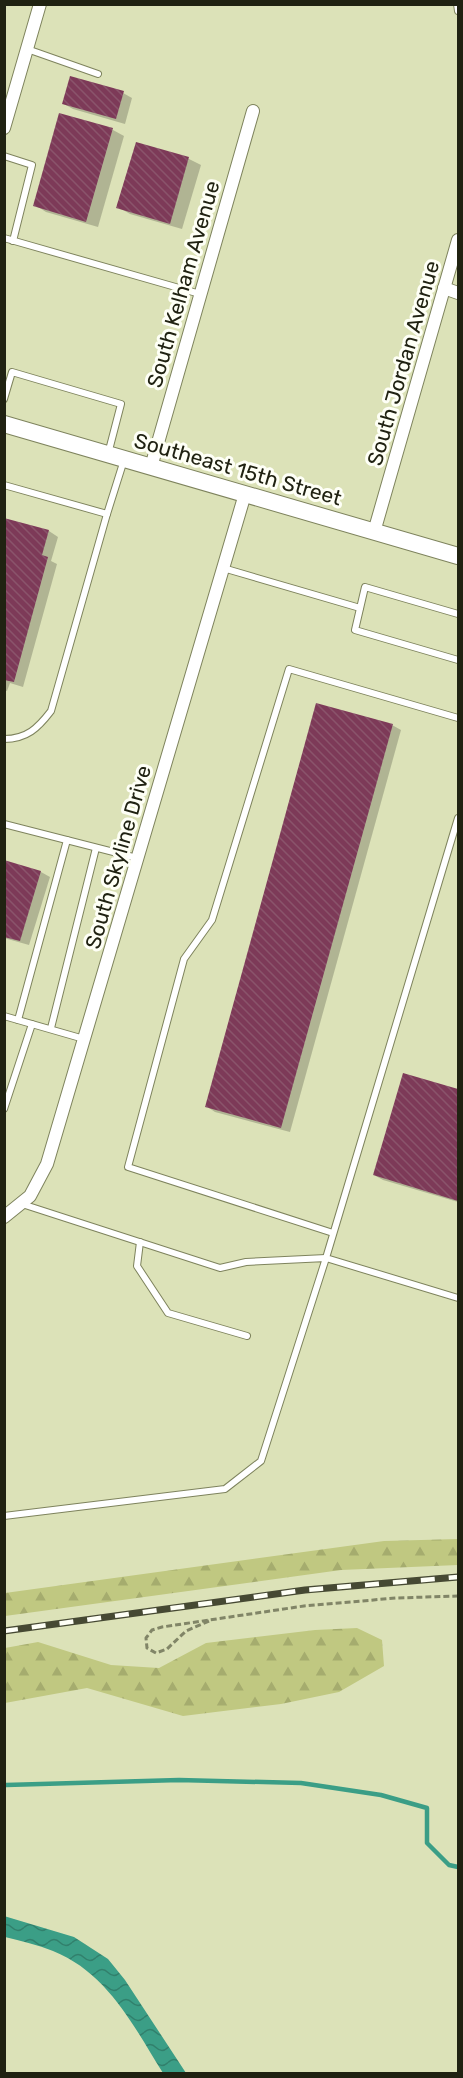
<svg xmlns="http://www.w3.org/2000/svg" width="463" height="2078" viewBox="0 0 463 2078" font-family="Rubik,sans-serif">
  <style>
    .forest { fill: url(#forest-firs) }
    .water { fill: url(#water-waves) }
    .shadow { fill: #0003 }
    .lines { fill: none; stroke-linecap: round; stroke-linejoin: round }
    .stream { stroke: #3b9e86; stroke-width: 4.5 }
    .building { fill: url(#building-back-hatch) }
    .lane-casing { stroke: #7e835d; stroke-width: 8 }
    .street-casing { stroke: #7e835d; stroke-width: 14 }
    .secondary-casing { stroke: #7e835d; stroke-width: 18 }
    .path { stroke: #818567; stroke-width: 3; stroke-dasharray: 6 3; stroke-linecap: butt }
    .lane { stroke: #fff; stroke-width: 6 }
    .street { stroke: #fff; stroke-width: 12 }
    .secondary { stroke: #fff; stroke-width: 16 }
    .rail-casing { stroke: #464933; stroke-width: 7 }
    .rail { stroke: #fefff6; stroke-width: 4.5; stroke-dasharray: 14; stroke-linecap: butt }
    .labels { text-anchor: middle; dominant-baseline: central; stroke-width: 6; stroke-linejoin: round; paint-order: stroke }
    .street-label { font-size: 21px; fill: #202212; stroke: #fefff6 }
  </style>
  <defs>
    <pattern id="forest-firs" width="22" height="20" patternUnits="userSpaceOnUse" patternTransform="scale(1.5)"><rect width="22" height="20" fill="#c0c881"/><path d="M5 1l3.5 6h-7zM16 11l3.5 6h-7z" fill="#a5ac6e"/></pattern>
    <pattern id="water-waves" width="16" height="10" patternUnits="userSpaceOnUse" patternTransform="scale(1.5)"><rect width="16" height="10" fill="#3b9e86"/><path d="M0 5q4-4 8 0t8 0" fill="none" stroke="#31806c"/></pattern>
    <pattern id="building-back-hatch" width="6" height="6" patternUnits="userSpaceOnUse" patternTransform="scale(1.5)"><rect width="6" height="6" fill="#7d3a58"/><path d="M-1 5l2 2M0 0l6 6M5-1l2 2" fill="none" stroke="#8a546b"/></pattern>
  </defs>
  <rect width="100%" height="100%" fill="#dce2b8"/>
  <g class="forest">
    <polygon points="458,1539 458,1565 341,1570 5,1616 5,1593 384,1541"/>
    <polygon points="357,1628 382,1640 384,1666 339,1692 281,1704 183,1716 87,1688 5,1703 5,1648 38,1642 111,1665 159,1668 206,1643 315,1630"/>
  </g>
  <path class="water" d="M 4,1916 L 74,1937 L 108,1959 L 125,1980 L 186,2073 L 163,2073 C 134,2027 108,1973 53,1951 C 38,1945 21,1941 5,1937 Z"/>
  <g class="shadow">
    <polygon points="123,93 132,98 125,124 73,109 64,104"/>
    <polygon points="60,115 113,130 124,136 98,227 46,212 35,205"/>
    <polygon points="137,143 189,159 201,165 182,229 130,214 118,207"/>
    <polygon points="4,519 49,531 58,537 51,561 57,564 23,687 10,683 7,691 4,690"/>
    <polygon points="392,725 401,730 290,1132 215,1112 206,1106"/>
    <polygon points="4,861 41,872 50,877 29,945 4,938"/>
    <polygon points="404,1074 458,1091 458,1202 383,1180 374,1175"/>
  </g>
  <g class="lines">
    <polyline class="stream" points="6,1785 179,1780 301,1783 381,1795 427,1808 427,1843 449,1865 458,1867"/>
  </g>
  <g class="building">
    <polygon points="70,76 124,91 116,119 62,104"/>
    <polygon points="59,113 113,128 86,222 33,206"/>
    <polygon points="136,142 189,157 170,224 116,208"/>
    <polygon points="4,518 49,530 42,555 48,557 14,682 4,680"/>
    <polygon points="316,703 393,724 281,1128 205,1107"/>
    <polygon points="4,860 41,871 20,941 4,937"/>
    <polygon points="403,1073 458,1089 458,1201 373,1175"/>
  </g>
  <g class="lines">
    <g class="lane-casing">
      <g id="lane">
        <polyline points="457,4 458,11"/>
        <polyline points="27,49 98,74"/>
        <polyline points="4,156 32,165 13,241"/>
        <polyline points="4,238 200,294"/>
        <polyline points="4,399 12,372 121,404 108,454"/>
        <polyline points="4,485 107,514 124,460"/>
        <polyline points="223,568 360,608"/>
        <polyline points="458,614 365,587 355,630 458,660"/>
        <path d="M 4,739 C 27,739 38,728 51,711 L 107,514"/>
        <polyline points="458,818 326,1258 458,1298"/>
        <polyline points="4,824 137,858"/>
        <polyline points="4,1016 84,1039"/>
        <polyline points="18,1020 67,840"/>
        <polyline points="51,1028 96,848"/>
        <polyline points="4,1109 32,1024"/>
        <polyline points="333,1233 128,1167 184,959 212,920 289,669 458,718"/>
        <polyline points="140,1242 137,1266 168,1313 247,1336"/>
        <polyline points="4,1516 225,1489 261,1461 326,1258 246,1262 220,1268 22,1204"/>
      </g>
    </g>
    <g class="street-casing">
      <g id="street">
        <polyline points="4,128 40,4"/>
        <polyline points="444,288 458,293"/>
        <polyline points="151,467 253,111"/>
        <polyline points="374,532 458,240"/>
        <polyline points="4,1217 30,1196 47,1164 245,494"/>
      </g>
    </g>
    <g class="secondary-casing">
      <polyline id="secondary" points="4,424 458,556"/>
    </g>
    <polyline class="path" points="209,1621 186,1631 167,1649 156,1653 147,1648 146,1638 152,1630 162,1627 304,1606 396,1598 458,1596"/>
    <use href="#lane" class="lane"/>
    <use href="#street" class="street"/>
    <use href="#secondary" class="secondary"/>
    <g class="rail-casing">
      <polyline id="rail" points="4,1631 305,1590 458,1577"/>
    </g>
    <use href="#rail" class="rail"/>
  </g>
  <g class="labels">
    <g class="street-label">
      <text transform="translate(183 284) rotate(-74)">South Kelham Avenue</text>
      <text transform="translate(403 363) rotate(-74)">South Jordan Avenue</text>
      <text transform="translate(238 469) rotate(16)">Southeast 15th Street</text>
      <text transform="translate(118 857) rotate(-74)">South Skyline Drive</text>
    </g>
  </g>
  <rect width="463" height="2078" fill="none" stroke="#202212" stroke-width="12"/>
</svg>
